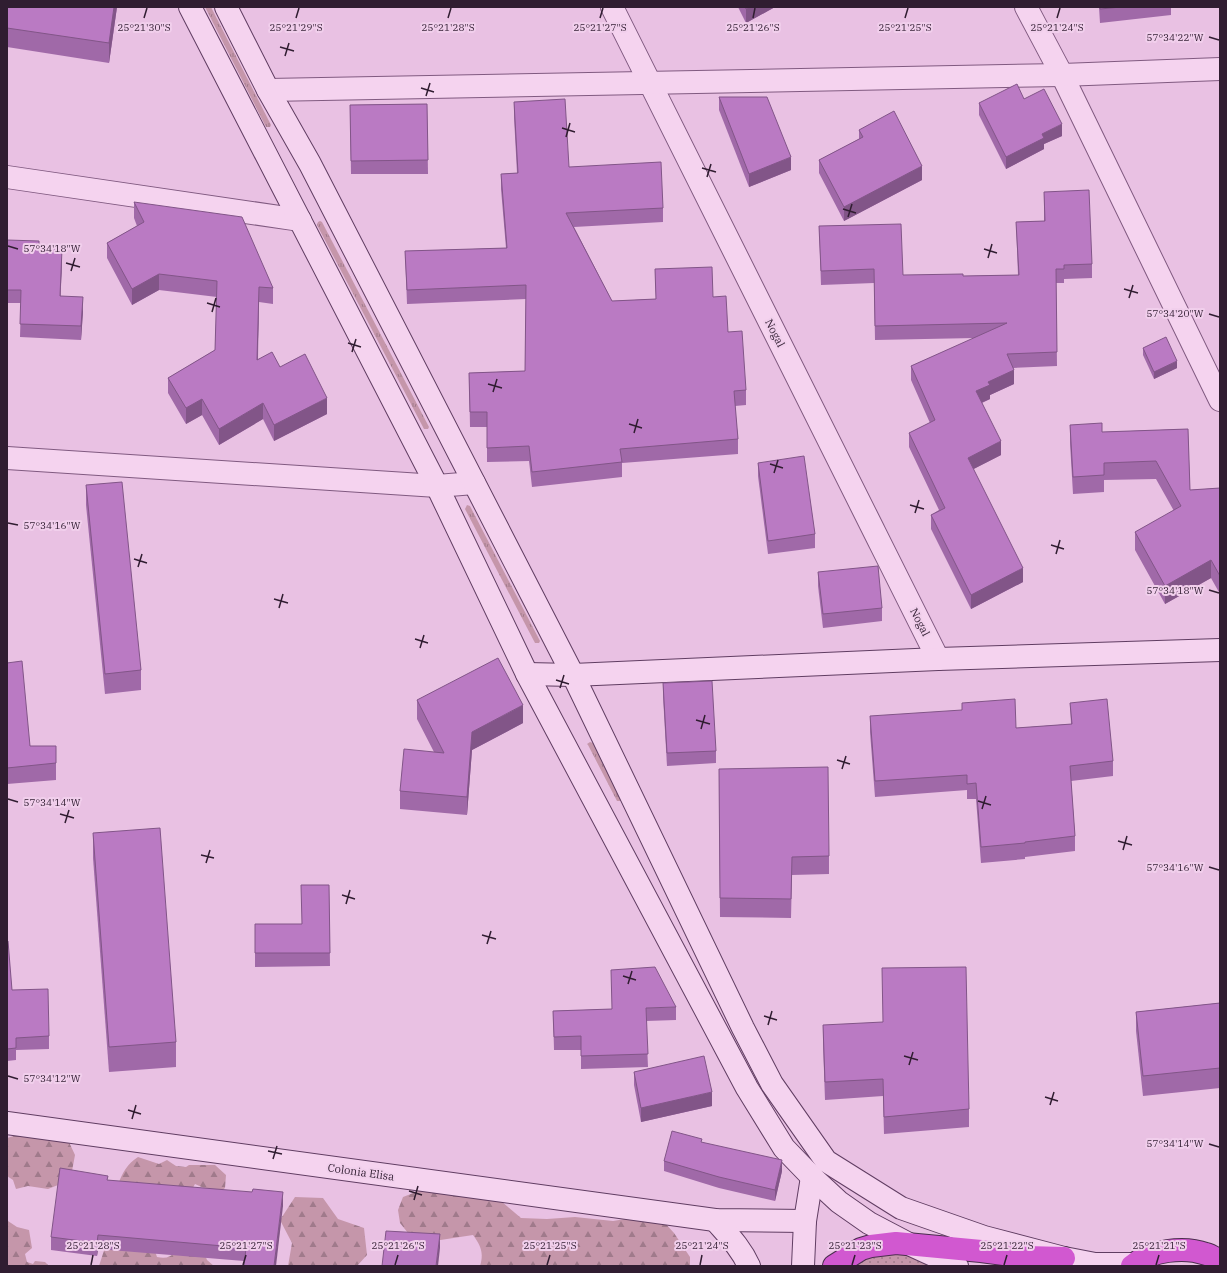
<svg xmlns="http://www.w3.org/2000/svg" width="1227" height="1273" viewBox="0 0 1227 1273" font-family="'IBM Plex Serif',serif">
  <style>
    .grass { fill: url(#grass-tufts) }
    .forest { fill: url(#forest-firs) }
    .park { fill: url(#park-dots) }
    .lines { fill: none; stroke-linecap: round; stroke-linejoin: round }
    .street-casing { stroke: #805a80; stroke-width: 24 }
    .secondary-casing { stroke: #603d62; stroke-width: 24 }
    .highway-casing { stroke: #4b2e4e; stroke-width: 24 }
    .street { stroke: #f5d3ef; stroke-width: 22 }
    .secondary { stroke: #f5d3ef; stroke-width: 22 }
    .highway { stroke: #d158d0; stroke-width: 22 }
    .wall { fill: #a069a8 }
    .shaded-wall { fill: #825588 }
    .building { fill: #ba7ac3; stroke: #825588 }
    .ticks { fill: none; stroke: #301d31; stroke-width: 1.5 }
    .labels { text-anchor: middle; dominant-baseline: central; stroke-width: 4; stroke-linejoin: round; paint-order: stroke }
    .street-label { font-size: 11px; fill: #301d31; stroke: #f1cfec }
    .ticks-label { font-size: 10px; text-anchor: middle; fill: #301d31; stroke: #f1cfec; stroke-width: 4; stroke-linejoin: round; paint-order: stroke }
  </style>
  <defs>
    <pattern id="grass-tufts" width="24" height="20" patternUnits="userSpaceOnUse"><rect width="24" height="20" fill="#c596aa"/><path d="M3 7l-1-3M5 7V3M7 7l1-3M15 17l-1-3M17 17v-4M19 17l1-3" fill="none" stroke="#a07a8b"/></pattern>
    <pattern id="forest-firs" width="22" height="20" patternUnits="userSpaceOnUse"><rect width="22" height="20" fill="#c596aa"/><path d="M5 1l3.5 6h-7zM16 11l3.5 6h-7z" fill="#a07a8b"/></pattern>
    <pattern id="park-dots" width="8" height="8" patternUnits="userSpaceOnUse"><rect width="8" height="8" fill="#c596aa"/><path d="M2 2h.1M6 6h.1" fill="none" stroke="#a07a8b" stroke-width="1.8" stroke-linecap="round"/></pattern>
  </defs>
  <rect width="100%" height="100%" fill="#e9c1e3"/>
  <g class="grass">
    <polygon points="205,7 211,7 271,125 270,127 266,127"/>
    <polygon points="320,221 322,222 429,427 428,429 424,429 317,225 318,222"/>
    <polygon points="467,505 470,506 540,641 539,643 535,643 465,509"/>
    <polygon points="590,742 593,743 621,799 620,801 617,801 588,745 587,744"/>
  </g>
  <g class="forest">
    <polygon points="17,1135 68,1140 75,1155 72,1171 63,1183 48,1189 28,1186 16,1189 13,1180 7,1176 7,1138"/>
    <path d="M 138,1157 L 159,1164 L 167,1160 L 176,1166 L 186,1167 L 189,1165 L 215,1165 L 226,1175 L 225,1188 L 217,1194 L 195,1184 L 190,1193 L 118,1184 C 123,1172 127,1164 138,1157 Z"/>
    <path d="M 439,1183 L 501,1201 L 521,1218 L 547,1219 L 575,1217 L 613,1221 L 625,1219 L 638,1214 L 664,1222 L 674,1233 L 690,1257 L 690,1266 L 480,1266 C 484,1253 481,1246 473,1235 L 434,1241 L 408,1233 L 400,1223 L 398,1210 L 403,1197 Z"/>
    <polygon points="295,1197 323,1198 338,1219 364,1228 367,1255 357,1266 288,1266 292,1243 280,1220"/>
    <polygon points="8,1221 17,1227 29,1230 32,1248 25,1254 27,1262 33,1264 35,1261 45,1262 49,1266 7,1266"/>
    <path d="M 109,1235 L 154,1248 L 157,1257 C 166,1259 170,1257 176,1252 L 204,1252 L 207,1260 L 214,1266 L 99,1266 Z"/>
  </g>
  <polygon class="park" points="884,1249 956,1266 851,1266"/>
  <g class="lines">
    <g class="street-casing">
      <g id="street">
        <polyline points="612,7 938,659"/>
        <polyline points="1026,7 1062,75 1220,400"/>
        <polyline points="268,90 1062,75 1220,69"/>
        <polyline points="7,177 300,220"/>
        <polyline points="7,458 437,486 474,483"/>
      </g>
    </g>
    <g class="secondary-casing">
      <g id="secondary">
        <polyline points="190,7 437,486 527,674 747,1088 784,1148 812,1177 839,1202 869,1223 909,1244 957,1266"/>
        <polyline points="226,7 268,90 310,164 573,675 743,1028 772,1084 826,1161 901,1208 984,1237 1064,1258 1095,1264 1134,1264"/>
        <polyline points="527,674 573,675 938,659 1220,650"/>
        <polyline points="7,1123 715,1220 805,1221"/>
        <path d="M 715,1220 C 728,1235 741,1248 749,1266"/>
        <polyline points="803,1266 805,1221 812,1177"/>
      </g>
    </g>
    <g class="highway-casing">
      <g id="highway">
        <polyline points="834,1266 861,1249 871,1246 896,1243 981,1251 1026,1257 1064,1258"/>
        <path d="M 1132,1266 C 1150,1250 1184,1246 1206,1254 C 1211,1255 1216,1259 1220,1261"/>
      </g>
    </g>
    <use href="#street" class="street"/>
    <use href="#secondary" class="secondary"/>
    <use href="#highway" class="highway"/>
  </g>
  <g class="wall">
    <polygon points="7,7 117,7 109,63 7,47"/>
    <polygon points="738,7 775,7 746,23"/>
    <polygon points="1099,7 1171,7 1171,15 1100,23"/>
    <polygon points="719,97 791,170 749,187 719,110"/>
    <polygon points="1024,99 1062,136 1044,144 1044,149 1006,169 979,115 979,103"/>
    <polygon points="514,102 569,167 663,208 663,222 574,227 612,301 656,299 655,269 713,297 728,332 746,390 746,405 735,406 738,439 738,454 622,463 622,477 532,487 529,461 487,462 487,427 470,427 469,373 525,371 526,299 407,304 405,251 506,248 501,189 501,174 517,173 514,117"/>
    <polygon points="427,104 428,174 351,174 350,105"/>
    <polygon points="859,130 922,180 844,221 819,173 819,160 859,139"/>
    <polygon points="1044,192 1092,264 1092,278 1064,279 1064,283 1056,283 1057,366 1013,368 1014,384 990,395 990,399 982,403 1001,455 973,469 1023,582 971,609 931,529 931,515 939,510 909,447 909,433 930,423 911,380 911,366 975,338 875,340 874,283 821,285 819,226 903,275 963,276 1018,275 1016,222 1044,221"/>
    <polygon points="134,202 273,288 273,304 259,302 258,359 280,367 327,414 274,441 263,419 219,445 202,415 186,424 168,393 168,378 215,350 217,297 159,290 132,305 107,258 107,243 137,226 134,218"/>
    <polygon points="7,240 39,248 62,262 60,296 83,311 81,340 20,337 21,303 7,303"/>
    <polygon points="1143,348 1177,368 1154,379 1143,355"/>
    <polygon points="1070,425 1102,432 1188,429 1190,490 1220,488 1220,594 1211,578 1165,604 1135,550 1135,532 1174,511 1156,479 1104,480 1104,492 1073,494 1070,443"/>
    <polygon points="758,463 815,534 815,548 768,554 758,476"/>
    <polygon points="86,485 141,670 141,690 105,694 86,505"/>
    <polygon points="818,572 882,608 882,621 823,628 818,586"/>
    <polygon points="7,663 30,746 56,763 56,780 7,784"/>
    <polygon points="663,683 716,751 716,763 667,766 663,696"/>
    <polygon points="417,700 523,723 472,750 467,815 400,809 400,791 434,752 417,719"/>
    <polygon points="1070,703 1113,761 1113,776 1071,781 1075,836 1075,851 1025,857 1025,859 981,863 976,799 967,799 967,790 875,797 870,732 870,716 1016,728 1071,724"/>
    <polygon points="719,769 829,856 829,874 792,875 791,918 720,917"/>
    <polygon points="93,833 176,1042 176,1067 109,1072 93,858"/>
    <polygon points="329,885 330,966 255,967 255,924 302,924"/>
    <polygon points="7,941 12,990 49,1036 49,1049 16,1050 16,1060 7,1061"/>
    <polygon points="1220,1003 1220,1088 1143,1096 1136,1031 1136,1012"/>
    <polygon points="676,1007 676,1020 646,1021 648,1067 581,1069 581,1050 554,1050 553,1011"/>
    <polygon points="823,1025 969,1109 969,1127 884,1134 883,1096 825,1100 823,1043"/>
    <polygon points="634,1072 712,1106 641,1122 634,1085"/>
    <polygon points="664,1161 782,1171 775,1201 719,1188 664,1171"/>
    <polygon points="108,1180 283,1206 244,1261 98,1249 97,1256 51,1250 51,1237"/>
  </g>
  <g class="shaded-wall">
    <polygon points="114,7 117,7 109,63 109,43"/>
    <polygon points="750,7 775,7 746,23 746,9"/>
    <polygon points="1062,124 1062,136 1044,144 1044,149 1006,169 1006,157 1042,134"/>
    <polygon points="791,157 791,170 749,187 749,174"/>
    <polygon points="922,166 922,180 844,221 844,207"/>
    <polygon points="62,249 62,262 60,310 60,296"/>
    <polygon points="159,274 159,290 132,305 132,289"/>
    <polygon points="259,287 259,302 257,375 257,360"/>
    <polygon points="83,297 83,311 81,340 81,326"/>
    <polygon points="1177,361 1177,368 1154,379 1154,372"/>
    <polygon points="1014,370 1014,384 990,395 990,399 976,405 976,391 988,382"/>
    <polygon points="327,398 327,414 274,441 274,425"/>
    <polygon points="202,399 202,415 186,424 186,408"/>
    <polygon points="263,403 263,419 219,445 219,429"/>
    <polygon points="1001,441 1001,455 968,472 968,458"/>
    <polygon points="1211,560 1211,578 1165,604 1165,586"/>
    <polygon points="1023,568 1023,582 971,609 971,595"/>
    <polygon points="523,705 523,723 472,750 467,815 467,797 472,732"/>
    <polygon points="712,1092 712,1106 641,1122 641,1108"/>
    <polygon points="782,1160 782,1171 775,1201 775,1190"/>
    <polygon points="283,1192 283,1206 276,1266 274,1266"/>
    <polygon points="440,1234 440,1248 438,1266 436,1266"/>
    <polygon points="98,1235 98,1249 97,1256 97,1243"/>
  </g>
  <g class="building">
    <polygon points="7,7 114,7 109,43 7,28"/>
    <polygon points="745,7 750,7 746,9"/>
    <polygon points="1100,7 1121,7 1100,9"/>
    <polygon points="1017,84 1024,99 1044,89 1062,124 1042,134 1044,138 1006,157 979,103"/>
    <polygon points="719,97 767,97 791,157 749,174"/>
    <polygon points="565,99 569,167 661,162 663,208 566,213 612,301 656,299 655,269 712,267 713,297 726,296 728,332 742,331 746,390 734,391 738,439 620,449 622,462 532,472 529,446 487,448 487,412 470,412 469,373 525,371 526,285 407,290 405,251 507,248 501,174 518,173 514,102"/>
    <polygon points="427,104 428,160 351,161 350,105"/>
    <polygon points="894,111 922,166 844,207 819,160 863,137 859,130"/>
    <polygon points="1089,190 1092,264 1064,265 1064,269 1056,269 1057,352 1007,354 1014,370 988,382 990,385 976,391 1001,441 968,458 1023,568 971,595 931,515 945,508 909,433 935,420 911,366 1007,323 875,326 874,269 821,271 819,226 901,224 903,275 963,274 963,276 1019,275 1016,222 1045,221 1044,192"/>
    <polygon points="134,202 242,217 273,288 259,287 257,360 272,352 280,367 305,354 327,398 274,425 263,403 219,429 202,399 186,408 168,378 215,350 217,281 159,274 132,289 107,243 144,222"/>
    <polygon points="7,240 39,241 39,248 62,249 60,296 83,297 81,326 20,324 21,290 7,290"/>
    <polygon points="1166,337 1177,361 1154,372 1143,348"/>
    <polygon points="1102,423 1102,432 1188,429 1190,490 1220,488 1220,576 1211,560 1165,586 1135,532 1181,506 1156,461 1104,463 1104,475 1073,477 1070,425"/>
    <polygon points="804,456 815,534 768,541 758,463"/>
    <polygon points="122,482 141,670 105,674 86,485"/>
    <polygon points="878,566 882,608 823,614 818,572"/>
    <polygon points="498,658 523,705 472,732 467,797 400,791 404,749 444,753 417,700"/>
    <polygon points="22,661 30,746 56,746 56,763 7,768 7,663"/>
    <polygon points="712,681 716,751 667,753 663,683"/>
    <polygon points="1015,699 1016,728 1072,724 1070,703 1107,699 1113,761 1070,766 1075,836 1025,842 1025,843 981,847 976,783 967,784 967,775 875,781 870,716 962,710 962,703"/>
    <polygon points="828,767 829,856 792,857 791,899 720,898 719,769"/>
    <polygon points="160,828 176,1042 109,1047 93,833"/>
    <polygon points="301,885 329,885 330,953 255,953 255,924 302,924"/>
    <polygon points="7,941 8,941 12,990 48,989 49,1036 16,1038 16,1048 7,1049"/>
    <polygon points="655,967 676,1007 646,1008 648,1054 581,1056 581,1036 554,1037 553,1011 612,1009 611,970"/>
    <polygon points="966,967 969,1109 884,1117 883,1079 825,1082 823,1025 883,1022 882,968"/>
    <polygon points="1220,1003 1220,1068 1143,1076 1136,1012"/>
    <polygon points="704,1056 712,1092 641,1108 634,1072"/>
    <polygon points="672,1131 702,1139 701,1142 782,1160 775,1190 719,1177 664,1161"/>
    <polygon points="60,1168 108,1176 107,1180 252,1192 253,1189 283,1192 274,1266 244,1266 246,1248 98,1235 97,1243 51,1237"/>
    <polygon points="386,1231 440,1234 436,1266 382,1266"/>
  </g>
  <path class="ticks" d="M 144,18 L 147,8M 296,18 L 299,8M 448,18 L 451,8M 600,18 L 603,8M 753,18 L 755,8M 905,18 L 908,8M 1057,18 L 1060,8M 1209,37 L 1219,40M 280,47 L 294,51M 285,56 L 289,43M 421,88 L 434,92M 426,96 L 430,83M 562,128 L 575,132M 566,137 L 570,123M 702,168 L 716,172M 707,177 L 711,164M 843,209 L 856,213M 848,217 L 852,204M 8,246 L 18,249M 984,249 L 997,253M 988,258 L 992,244M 66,263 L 80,267M 71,271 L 75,258M 1124,289 L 1138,293M 1129,298 L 1133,285M 207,303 L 220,307M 212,312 L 216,298M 1209,314 L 1219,317M 348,343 L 361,347M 352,352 L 356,339M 488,384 L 502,388M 493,392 L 497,379M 629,424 L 642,428M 634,433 L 638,419M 770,464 L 783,468M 774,473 L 778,460M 910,505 L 924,509M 915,513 L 919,500M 8,523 L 18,525M 1051,545 L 1064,549M 1056,554 L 1060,540M 134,559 L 147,563M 138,567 L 142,554M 1209,590 L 1219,593M 274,599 L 288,603M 279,608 L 283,594M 415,639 L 428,643M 420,648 L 424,635M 556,680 L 569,684M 560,688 L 564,675M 696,720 L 710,724M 701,729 L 705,715M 837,760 L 850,764M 842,769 L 846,756M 8,799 L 18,802M 978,801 L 991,805M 982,809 L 986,796M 60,814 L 74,818M 65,823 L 69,810M 1118,841 L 1132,845M 1123,850 L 1127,836M 201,855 L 214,858M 206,863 L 210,850M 1209,867 L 1219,870M 342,895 L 355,899M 346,904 L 350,890M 482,935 L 496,939M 487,944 L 491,931M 623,976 L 636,980M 628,984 L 632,971M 764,1016 L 777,1020M 768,1025 L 772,1011M 904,1056 L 918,1060M 909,1065 L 913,1052M 8,1076 L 18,1079M 1045,1097 L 1058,1101M 1050,1105 L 1054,1092M 128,1110 L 141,1114M 132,1119 L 136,1105M 1209,1144 L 1219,1147M 268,1151 L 282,1154M 273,1159 L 277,1146M 409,1191 L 422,1195M 414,1200 L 418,1186M 91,1265 L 93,1255M 243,1265 L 246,1255M 395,1265 L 398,1255M 547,1265 L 550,1255M 700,1265 L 702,1255M 852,1265 L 855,1255M 1004,1265 L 1007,1255M 1156,1265 L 1159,1255"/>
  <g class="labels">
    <g class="street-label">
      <text transform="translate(775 333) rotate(63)">Nogal</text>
      <text transform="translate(920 622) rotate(63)">Nogal</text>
      <text transform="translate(361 1172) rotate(8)">Colonia Elisa</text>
    </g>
  </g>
  <g class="ticks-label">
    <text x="144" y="31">25°21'30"S</text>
    <text x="296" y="31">25°21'29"S</text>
    <text x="448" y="31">25°21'28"S</text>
    <text x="600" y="31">25°21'27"S</text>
    <text x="753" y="31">25°21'26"S</text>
    <text x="905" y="31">25°21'25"S</text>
    <text x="1057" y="31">25°21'24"S</text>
    <text x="1175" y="41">57°34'22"W</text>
    <text x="52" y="252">57°34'18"W</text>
    <text x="1175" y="317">57°34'20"W</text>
    <text x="52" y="529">57°34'16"W</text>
    <text x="1175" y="594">57°34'18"W</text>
    <text x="52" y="806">57°34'14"W</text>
    <text x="1175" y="871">57°34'16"W</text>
    <text x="52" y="1082">57°34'12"W</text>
    <text x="1175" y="1147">57°34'14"W</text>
    <text x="93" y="1249">25°21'28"S</text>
    <text x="246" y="1249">25°21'27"S</text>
    <text x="398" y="1249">25°21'26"S</text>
    <text x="550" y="1249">25°21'25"S</text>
    <text x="702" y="1249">25°21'24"S</text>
    <text x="855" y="1249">25°21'23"S</text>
    <text x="1007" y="1249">25°21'22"S</text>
    <text x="1159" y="1249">25°21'21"S</text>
  </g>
  <rect width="1227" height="1273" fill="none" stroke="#301d31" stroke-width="16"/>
</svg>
